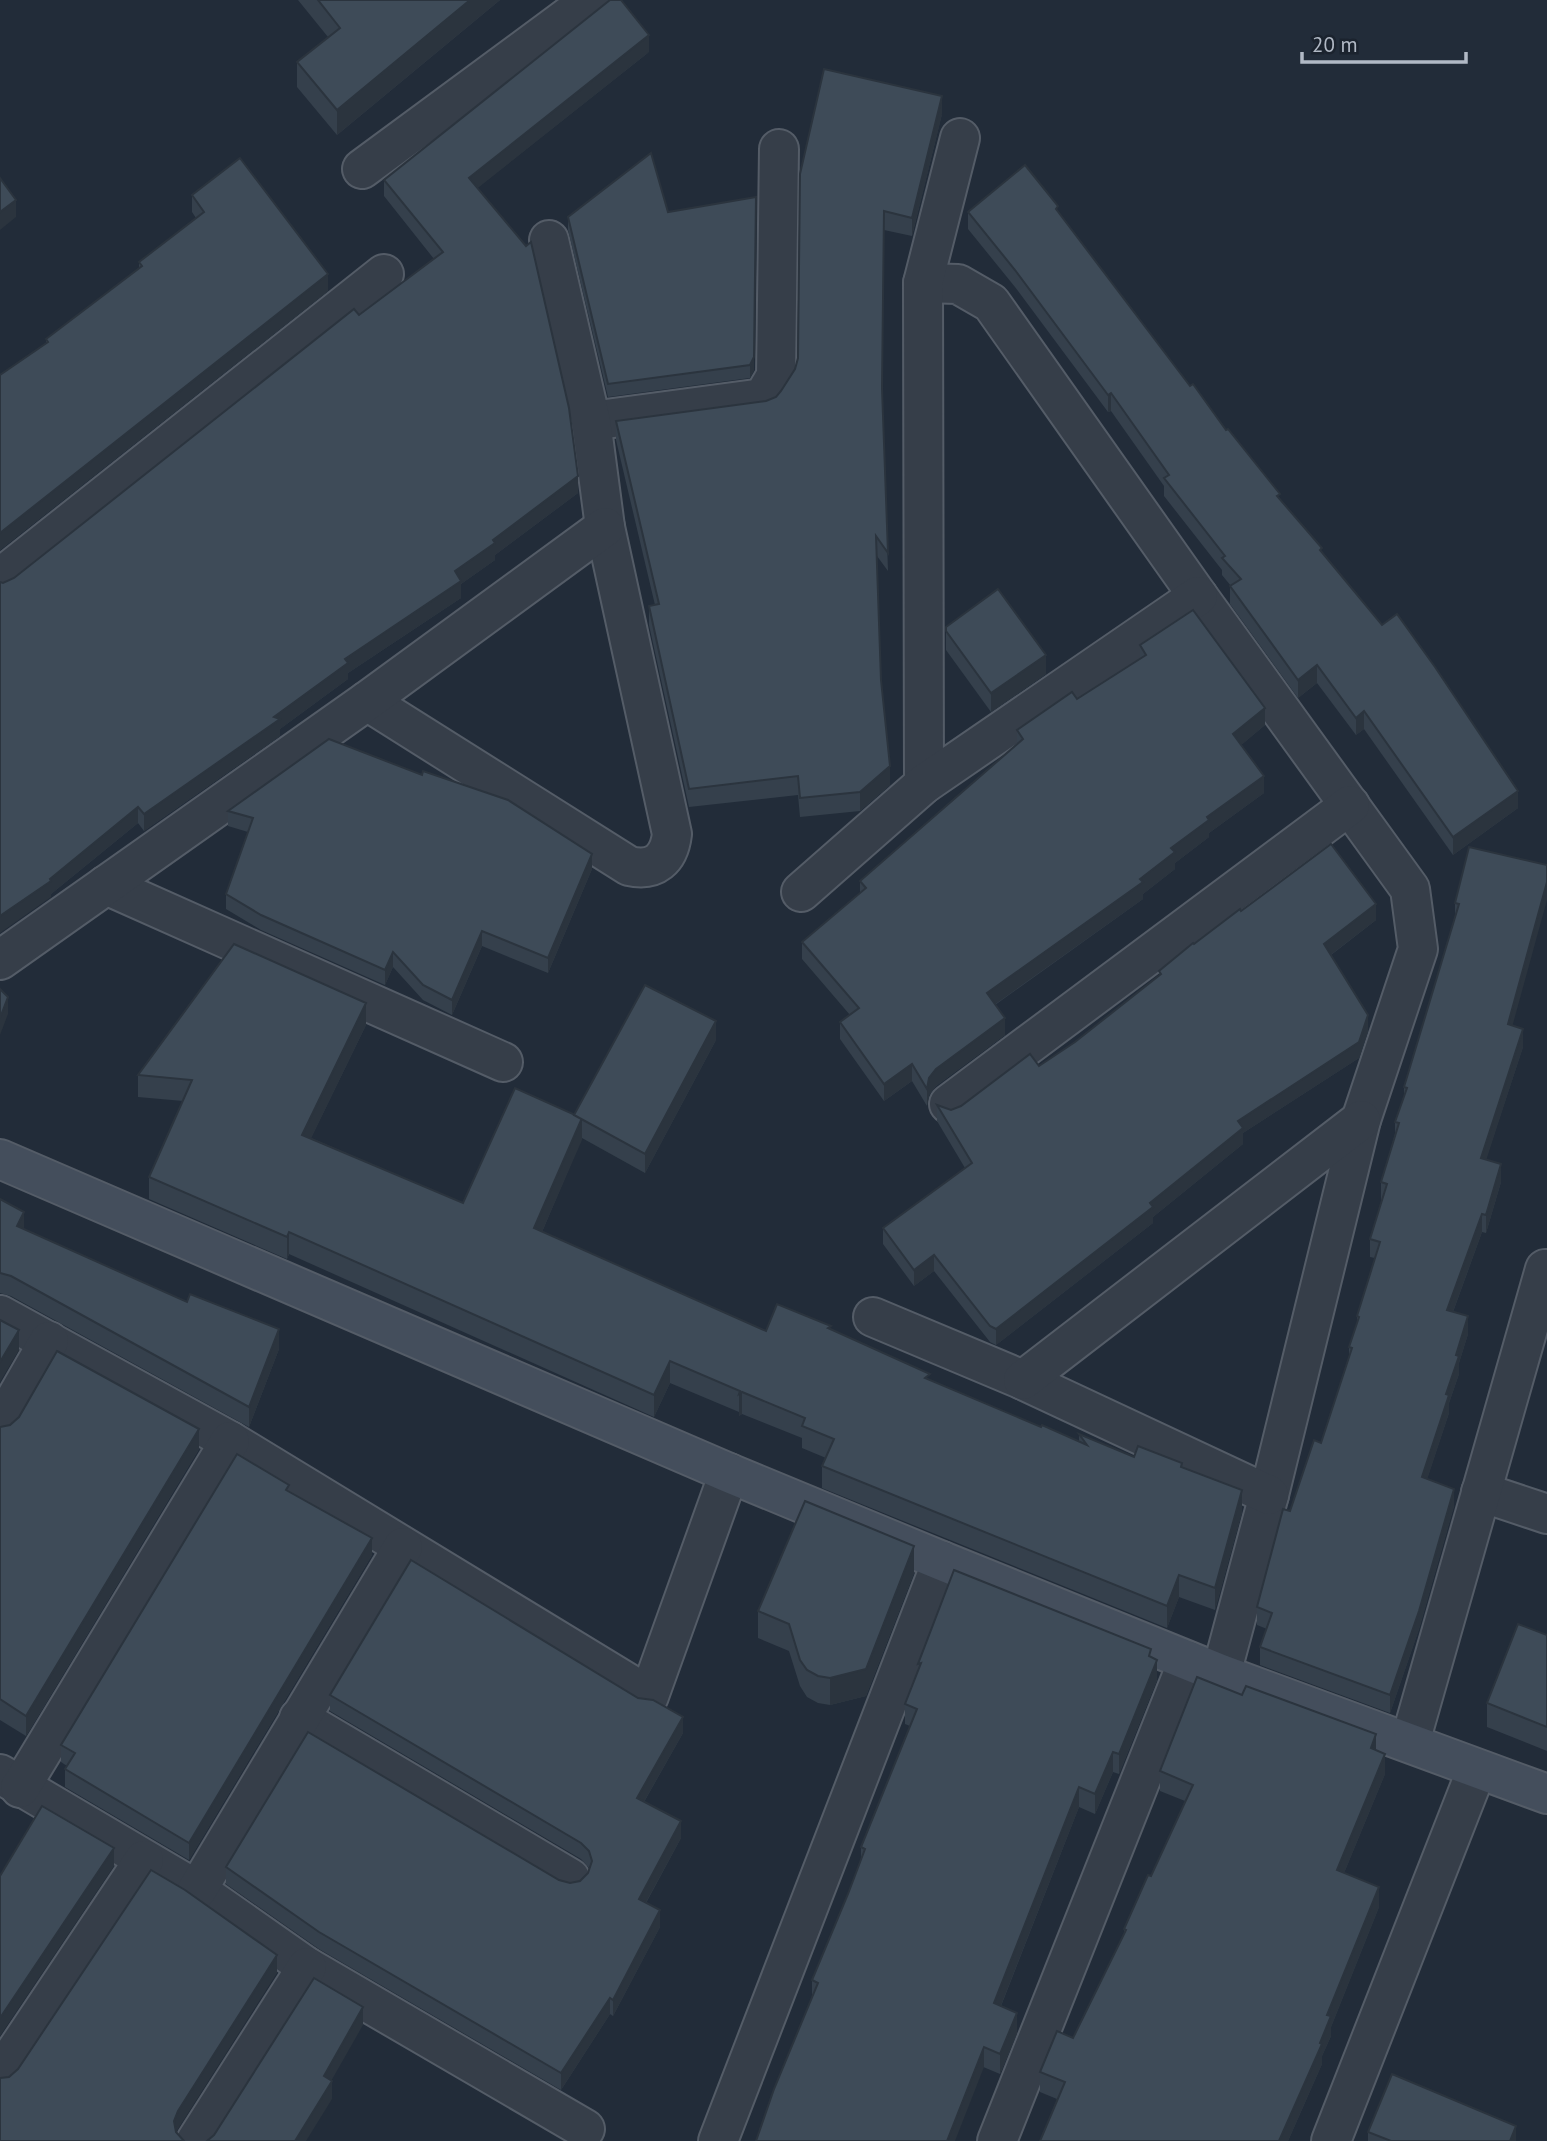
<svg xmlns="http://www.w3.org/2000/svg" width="1547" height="2141" viewBox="0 0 1547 2141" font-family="'PT Sans',sans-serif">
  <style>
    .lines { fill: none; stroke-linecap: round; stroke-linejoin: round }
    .street-casing { stroke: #545c67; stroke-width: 42 }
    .secondary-casing { stroke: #545c67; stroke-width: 42 }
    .street { stroke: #363e49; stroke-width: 38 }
    .secondary { stroke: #444e5c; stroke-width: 38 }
    .wall { fill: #35404c }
    .shaded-wall { fill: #2b343e }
    .building { fill: #3e4b58; stroke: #2b343e; stroke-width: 2 }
  </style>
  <rect width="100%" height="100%" fill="#222c39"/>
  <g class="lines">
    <g class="street-casing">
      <g id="street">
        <polyline points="362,169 591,0"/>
        <polyline points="923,283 958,284 991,303 1198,596 1410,889 1418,949 1361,1120 1269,1495 1221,1674"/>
        <polyline points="591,421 763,398 776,376 779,149"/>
        <polyline points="0,578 384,274"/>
        <path d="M 367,701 L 629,866 C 655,872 669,859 672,834 L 605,527 L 591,421 L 549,240"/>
        <polyline points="924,784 923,283 960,138"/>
        <polyline points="106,885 503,1062"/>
        <polyline points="801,892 924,784 1198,596"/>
        <polyline points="0,960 367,701 605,527"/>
        <polyline points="949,1104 1350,805"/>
        <polyline points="0,1315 230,1441 649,1696 729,1473"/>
        <polyline points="873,1317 1023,1380 1269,1495"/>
        <polyline points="1023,1380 1361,1120"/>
        <polyline points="0,1426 49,1341"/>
        <polyline points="1481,1492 1547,1514"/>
        <polyline points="299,1718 570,1878"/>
        <polyline points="1410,1742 1545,1269"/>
        <polyline points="0,1774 197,1890 307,1967 585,2129"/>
        <polyline points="20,1788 230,1441"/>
        <polyline points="197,1890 403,1547"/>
        <polyline points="0,2075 144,1860"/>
        <polyline points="196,2141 307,1967"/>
        <polyline points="718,2141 942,1561"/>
        <polyline points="997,2141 1188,1661"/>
        <polyline points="1331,2141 1477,1769"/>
      </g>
    </g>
    <g class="secondary-casing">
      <polyline id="secondary" points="0,1159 729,1473 942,1561 1221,1674 1547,1794"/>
    </g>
    <use href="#street" class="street"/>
    <use href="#secondary" class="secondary"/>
  </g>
  <g class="wall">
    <polygon points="298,0 500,0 337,135 297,87 297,62 328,37"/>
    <polygon points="649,52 477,188 578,493 495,555 495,560 461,584 461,598 348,673 348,679 280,729 280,736 144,831 138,823 51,894 51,897 3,583 14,578 434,259 384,196 384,180"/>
    <polygon points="942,114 912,236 884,230 882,391 888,571 877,556 881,680 890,785 860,811 800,817 798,795 689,807 649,625 649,606 655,605 616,440 616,421 766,401 776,397 781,391 795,369 798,358"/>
    <polygon points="192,195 328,291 0,550 0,375 46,343 46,339 139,268 139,262 196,218 192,212"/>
    <polygon points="668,212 754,370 750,378 608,397 568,230 568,217"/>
    <polygon points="968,212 1058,212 1190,386 1226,430 1322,553 1518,808 1453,855 1364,729 1356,735 1317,683 1298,698 1230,604 1230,586 1231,586 1222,575 1222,570 1164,496 1164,486 1111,411 1108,412 1015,287 968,229"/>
    <polygon points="946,627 1046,674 991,712 946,650"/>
    <polygon points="1140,645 1265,725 1241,745 1264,793 1209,833 1209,837 1175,863 1175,869 1143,894 1143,899 995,1005 1005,1035 936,1086 929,1095 927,1106 912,1081 884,1101 840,1039 840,1022 850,1015 802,959 802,942 860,893 860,881 1017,744 1017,730 1077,699 1140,659"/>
    <polygon points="228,811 592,869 548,973 482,946 452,1015 423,1000 393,967 385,985 261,930 226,909 226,894 248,832 228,826"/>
    <polygon points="1469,847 1512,1026 1523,1047 1486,1159 1501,1182 1486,1233 1482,1232 1453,1312 1468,1334 1459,1363 1459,1374 1449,1403 1449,1413 1427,1479 1454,1506 1419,1629 1390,1713 1260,1665 1260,1647 1267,1629 1257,1625 1257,1607 1290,1511 1321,1443 1349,1356 1349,1347 1357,1323 1357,1316 1375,1258 1370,1257 1370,1239 1382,1201 1381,1200 1381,1182 1395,1134 1395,1122 1404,1096 1404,1087 1455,916 1455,903"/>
    <polygon points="1241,911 1376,920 1331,955 1368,1031 1359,1058 1243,1133 1243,1144 1153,1217 1153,1223 996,1345 990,1342 934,1271 914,1286 883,1244 883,1228 965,1168 937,1121 937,1105 951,1110 961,1106 1039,1066 1075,1042 1159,976 1159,971 1194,944"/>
    <polygon points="366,1025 311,1138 463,1203 574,1115 716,1040 645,1173 582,1138 542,1232 766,1331 831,1330 930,1381 1041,1427 1079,1441 1079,1434 1134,1457 1182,1468 1242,1512 1215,1610 1179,1597 1167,1628 822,1488 822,1466 826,1458 802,1448 802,1438 742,1414 739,1416 739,1412 670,1383 654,1417 289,1254 287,1259 149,1199 149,1177 183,1101 138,1097 138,1075"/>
    <polygon points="0,1199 24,1229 279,1349 249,1427 11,1296 0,1293"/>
    <polygon points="0,1427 199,1449 26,1736 0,1720"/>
    <polygon points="289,1491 372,1555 189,1860 65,1787 65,1769 67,1766 61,1762 61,1745"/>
    <polygon points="914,1573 866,1696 830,1705 818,1703 807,1697 800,1686 789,1651 758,1638 758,1611"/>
    <polygon points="1547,1635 1547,1751 1487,1727 1487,1703"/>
    <polygon points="1151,1657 1157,1680 1119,1774 1113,1772 1095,1814 1079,1807 1001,2006 1017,2033 1000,2074 812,1995 812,1980 848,1894 861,1860 861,1847 910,1726 905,1724 905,1704"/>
    <polygon points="330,1695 683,1733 644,1802 681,1838 646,1903 660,1927 613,2016 610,2014 561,2090 319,1949 226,1884 226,1867 559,1880 570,1883 580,1881 588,1873 589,1868 581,1859 330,1711"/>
    <polygon points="1376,1750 1385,1774 1344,1873 1379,1907 1331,2027 1331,2036 1322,2056 1322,2064 1288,2141 1040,2141 1057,2099 1040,2092 1040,2072 1073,2038 1124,1935 1124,1929 1151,1876 1185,1801 1160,1791 1160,1771"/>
    <polygon points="1368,2132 1516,2141 1368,2141"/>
  </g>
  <g class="shaded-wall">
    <polygon points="470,0 500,0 337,135 337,110"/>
    <polygon points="649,35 649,52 469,195 469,178"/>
    <polygon points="942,96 942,114 912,236 912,218"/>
    <polygon points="16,200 16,217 0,230 0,212"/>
    <polygon points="756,209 754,370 750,378 750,365"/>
    <polygon points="328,274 328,291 0,550 0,533"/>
    <polygon points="1111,393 1111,411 1108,412 1108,395"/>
    <polygon points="578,476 578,493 495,555 495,560 461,584 461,598 348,673 348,679 280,729 280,736 144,831 144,814 274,717 493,540"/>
    <polygon points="1046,655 1046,674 991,712 991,693"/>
    <polygon points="1317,665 1317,683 1298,698 1298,680"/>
    <polygon points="1265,708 1265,725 1233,752 1233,734"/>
    <polygon points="1364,711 1364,729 1356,735 1356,718"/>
    <polygon points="890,766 890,785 860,811 860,792"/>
    <polygon points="1264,776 1264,793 1209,833 1209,837 1175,863 1175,869 1143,894 1143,899 987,1010 987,993 1140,879 1171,848 1207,817"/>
    <polygon points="1518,791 1518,808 1453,855 1453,837"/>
    <polygon points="138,807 138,823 51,894 51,897 0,933 0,916 50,879"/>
    <polygon points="592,854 592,869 548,973 548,958"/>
    <polygon points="1547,882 1547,900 1508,1042 1508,1024"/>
    <polygon points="1376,904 1376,920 1324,960 1324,944"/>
    <polygon points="482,931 482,946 452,1015 452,1000"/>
    <polygon points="393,952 393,967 385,985 385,970"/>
    <polygon points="8,997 8,1014 0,1035 0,1018"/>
    <polygon points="366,1003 366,1025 302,1157 302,1135"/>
    <polygon points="1368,1015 1368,1031 1359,1058 1243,1133 1243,1144 1153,1217 1153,1223 996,1345 996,1329 1150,1203 1238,1121"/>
    <polygon points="1005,1018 1005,1035 936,1086 929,1095 927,1106 927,1089 929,1078 936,1069"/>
    <polygon points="716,1021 716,1040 645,1173 645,1154"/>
    <polygon points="1523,1029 1523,1047 1481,1176 1481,1158"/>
    <polygon points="912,1064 912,1081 884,1101 884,1084"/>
    <polygon points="582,1118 582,1140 534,1250 534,1228"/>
    <polygon points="1501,1164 1501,1182 1486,1233 1486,1215"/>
    <polygon points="24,1212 24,1232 17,1226"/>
    <polygon points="1482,1214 1482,1232 1447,1328 1447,1310"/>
    <polygon points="289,1232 289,1254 287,1259 287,1237"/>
    <polygon points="934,1255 934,1271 914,1286 914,1270"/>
    <polygon points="1468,1316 1468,1334 1459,1363 1459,1374 1449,1403 1449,1413 1422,1495 1422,1477"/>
    <polygon points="279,1329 279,1349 249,1427 249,1407"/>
    <polygon points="19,1330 19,1350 0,1382 0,1362"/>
    <polygon points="670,1361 670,1383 654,1417 654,1395"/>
    <polygon points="742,1392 742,1414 739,1416 739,1394"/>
    <polygon points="199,1429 199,1449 26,1736 26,1716"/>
    <polygon points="1454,1489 1454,1506 1419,1629 1390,1713 1390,1695"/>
    <polygon points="1242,1490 1242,1512 1215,1610 1215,1588"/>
    <polygon points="372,1538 372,1555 189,1860 189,1843"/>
    <polygon points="914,1546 914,1573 866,1696 830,1705 830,1678"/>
    <polygon points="1179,1575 1179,1597 1167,1628 1167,1606"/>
    <polygon points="1157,1660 1157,1680 1119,1774 1119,1754"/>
    <polygon points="683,1717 683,1733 637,1814 637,1798"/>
    <polygon points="1376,1734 1376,1754 1371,1748"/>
    <polygon points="1113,1752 1113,1772 1095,1814 1095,1794"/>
    <polygon points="1385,1754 1385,1774 1337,1890 1337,1870"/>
    <polygon points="1079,1787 1079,1807 994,2023 994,2003"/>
    <polygon points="681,1821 681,1838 639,1915 639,1899"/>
    <polygon points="114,1848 114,1866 0,2036 0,2018"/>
    <polygon points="1379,1887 1379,1907 1331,2027 1331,2036 1322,2056 1322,2064 1288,2141 1279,2141 1320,2043 1327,2015"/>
    <polygon points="660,1910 660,1927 613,2016 613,2000"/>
    <polygon points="277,1955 277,1973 178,2129 174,2139 174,2121 178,2111"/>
    <polygon points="610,1998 610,2014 561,2090 561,2073"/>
    <polygon points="363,2007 363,2025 326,2090 332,2081 332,2099 306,2141 295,2141 324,2076"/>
    <polygon points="1017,2013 1017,2033 1000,2074 1000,2054"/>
    <polygon points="984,2047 984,2067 955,2141 947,2141"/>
    <polygon points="1516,2126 1516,2141 1510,2141"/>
  </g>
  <g class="building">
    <polygon points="318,0 470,0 337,110 297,62 340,28"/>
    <polygon points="610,0 621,0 649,35 469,178 526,246 531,242 569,408 578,476 493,540 495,543 455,571 461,581 345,659 348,663 274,717 280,719 144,814 138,807 50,879 51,881 0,916 0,582 3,583 14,578 354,309 359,315 443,252 384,180"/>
    <polygon points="824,69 942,96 912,218 884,211 882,388 888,553 876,536 881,680 890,766 860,792 800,798 798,776 689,789 649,606 659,604 616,421 766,401 776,397 781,391 795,369 798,358 800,174"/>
    <polygon points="651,153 668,212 756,197 754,357 750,365 608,384 568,217"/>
    <polygon points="240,158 328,274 0,533 0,375 48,342 46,339 142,266 139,262 204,212 192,195"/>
    <polygon points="1025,165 1058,206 1056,209 1190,386 1193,384 1226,430 1228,429 1280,494 1277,496 1322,548 1320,550 1382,625 1397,614 1435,667 1518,791 1453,837 1364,711 1356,718 1317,665 1298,680 1230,586 1241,579 1222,558 1225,556 1164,478 1169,475 1111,393 1108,395 1015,270 968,212"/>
    <polygon points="0,178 16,200 0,212"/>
    <polygon points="998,589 1046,655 991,693 946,631 946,627"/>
    <polygon points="1193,610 1265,708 1233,734 1264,776 1207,817 1209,820 1171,848 1175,852 1140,879 1143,882 987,993 1005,1018 936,1069 929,1078 927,1089 912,1064 884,1084 840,1022 859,1008 802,942 866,888 860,881 1023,739 1017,730 1072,692 1077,699 1146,655 1140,645"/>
    <polygon points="329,739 422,775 423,771 508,800 592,854 548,958 482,931 452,1000 423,985 393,952 385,970 261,915 226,894 253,818 228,811"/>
    <polygon points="1331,844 1376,904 1324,944 1368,1015 1359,1042 1238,1121 1243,1128 1150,1203 1153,1207 996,1329 990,1326 934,1255 914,1270 883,1228 972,1163 937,1105 951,1110 961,1106 1030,1054 1039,1066 1075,1042 1161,974 1159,971 1193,943 1194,944 1240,909 1241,911"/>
    <polygon points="1469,847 1547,865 1547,882 1508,1024 1523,1029 1481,1158 1501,1164 1486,1215 1482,1214 1447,1310 1468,1316 1456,1355 1459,1356 1446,1394 1449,1395 1422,1477 1454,1489 1419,1611 1390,1695 1260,1647 1272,1613 1257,1607 1283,1509 1290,1511 1314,1440 1321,1443 1352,1348 1349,1347 1359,1317 1357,1316 1380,1242 1370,1239 1387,1184 1381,1182 1399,1123 1395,1122 1407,1088 1404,1087 1459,904 1455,903"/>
    <polygon points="234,944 366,1003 302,1135 463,1203 515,1088 582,1118 534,1228 766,1331 777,1304 831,1326 828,1328 930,1374 925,1378 1041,1427 1042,1425 1087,1445 1079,1434 1134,1457 1138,1446 1182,1463 1181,1467 1242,1490 1215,1588 1179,1575 1167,1606 822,1466 834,1439 802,1426 805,1418 742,1392 739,1394 740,1391 670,1361 654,1395 289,1232 287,1237 149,1177 192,1080 138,1075"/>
    <polygon points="645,985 716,1021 645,1154 574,1115"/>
    <polygon points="0,989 8,997 0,1018"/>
    <polygon points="0,1199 24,1212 17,1226 187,1302 190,1294 279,1329 249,1407 11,1276 0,1273"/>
    <polygon points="0,1320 19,1330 0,1362"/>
    <polygon points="57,1351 199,1429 26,1716 0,1699 0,1427 10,1425 19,1417"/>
    <polygon points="237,1454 289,1485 286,1490 372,1538 189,1843 65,1769 75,1753 61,1745"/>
    <polygon points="805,1501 914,1546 866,1669 830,1678 818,1676 807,1670 800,1660 789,1624 758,1611"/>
    <polygon points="411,1560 638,1698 653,1700 683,1717 637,1798 681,1821 639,1899 660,1910 613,2000 610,1998 561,2073 319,1932 226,1867 308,1732 559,1880 570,1883 580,1881 588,1873 592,1861 589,1851 581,1843 330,1695"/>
    <polygon points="954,1570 1151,1649 1149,1656 1157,1660 1119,1754 1113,1752 1095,1794 1079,1787 994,2003 1017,2013 1000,2054 984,2047 947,2141 756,2141 774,2089 818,1983 812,1980 848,1894 865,1849 861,1847 917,1709 905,1704 921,1663 918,1664"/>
    <polygon points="1518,1624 1547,1635 1547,1727 1487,1703"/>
    <polygon points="1197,1677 1242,1695 1246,1686 1376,1734 1371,1748 1385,1754 1337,1870 1379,1887 1327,2015 1331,2016 1320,2043 1322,2044 1279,2141 1040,2141 1065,2082 1040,2072 1057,2031 1073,2038 1126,1930 1124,1929 1148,1875 1151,1876 1193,1785 1160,1771"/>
    <polygon points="42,1806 114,1848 0,2018 0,1876"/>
    <polygon points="151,1870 185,1890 277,1955 178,2111 174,2121 176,2132 184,2141 0,2141 0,2078 9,2077 18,2069"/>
    <polygon points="314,1978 363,2007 324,2076 332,2081 295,2141 207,2141 214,2135"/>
    <polygon points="1392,2074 1516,2126 1510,2141 1391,2141 1368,2132"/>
  </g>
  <path d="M1302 52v10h164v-10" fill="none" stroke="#b1b9c5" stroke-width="3.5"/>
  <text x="1312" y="52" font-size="21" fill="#b1b9c5" stroke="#1b232e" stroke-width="5" paint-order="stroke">20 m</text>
</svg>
